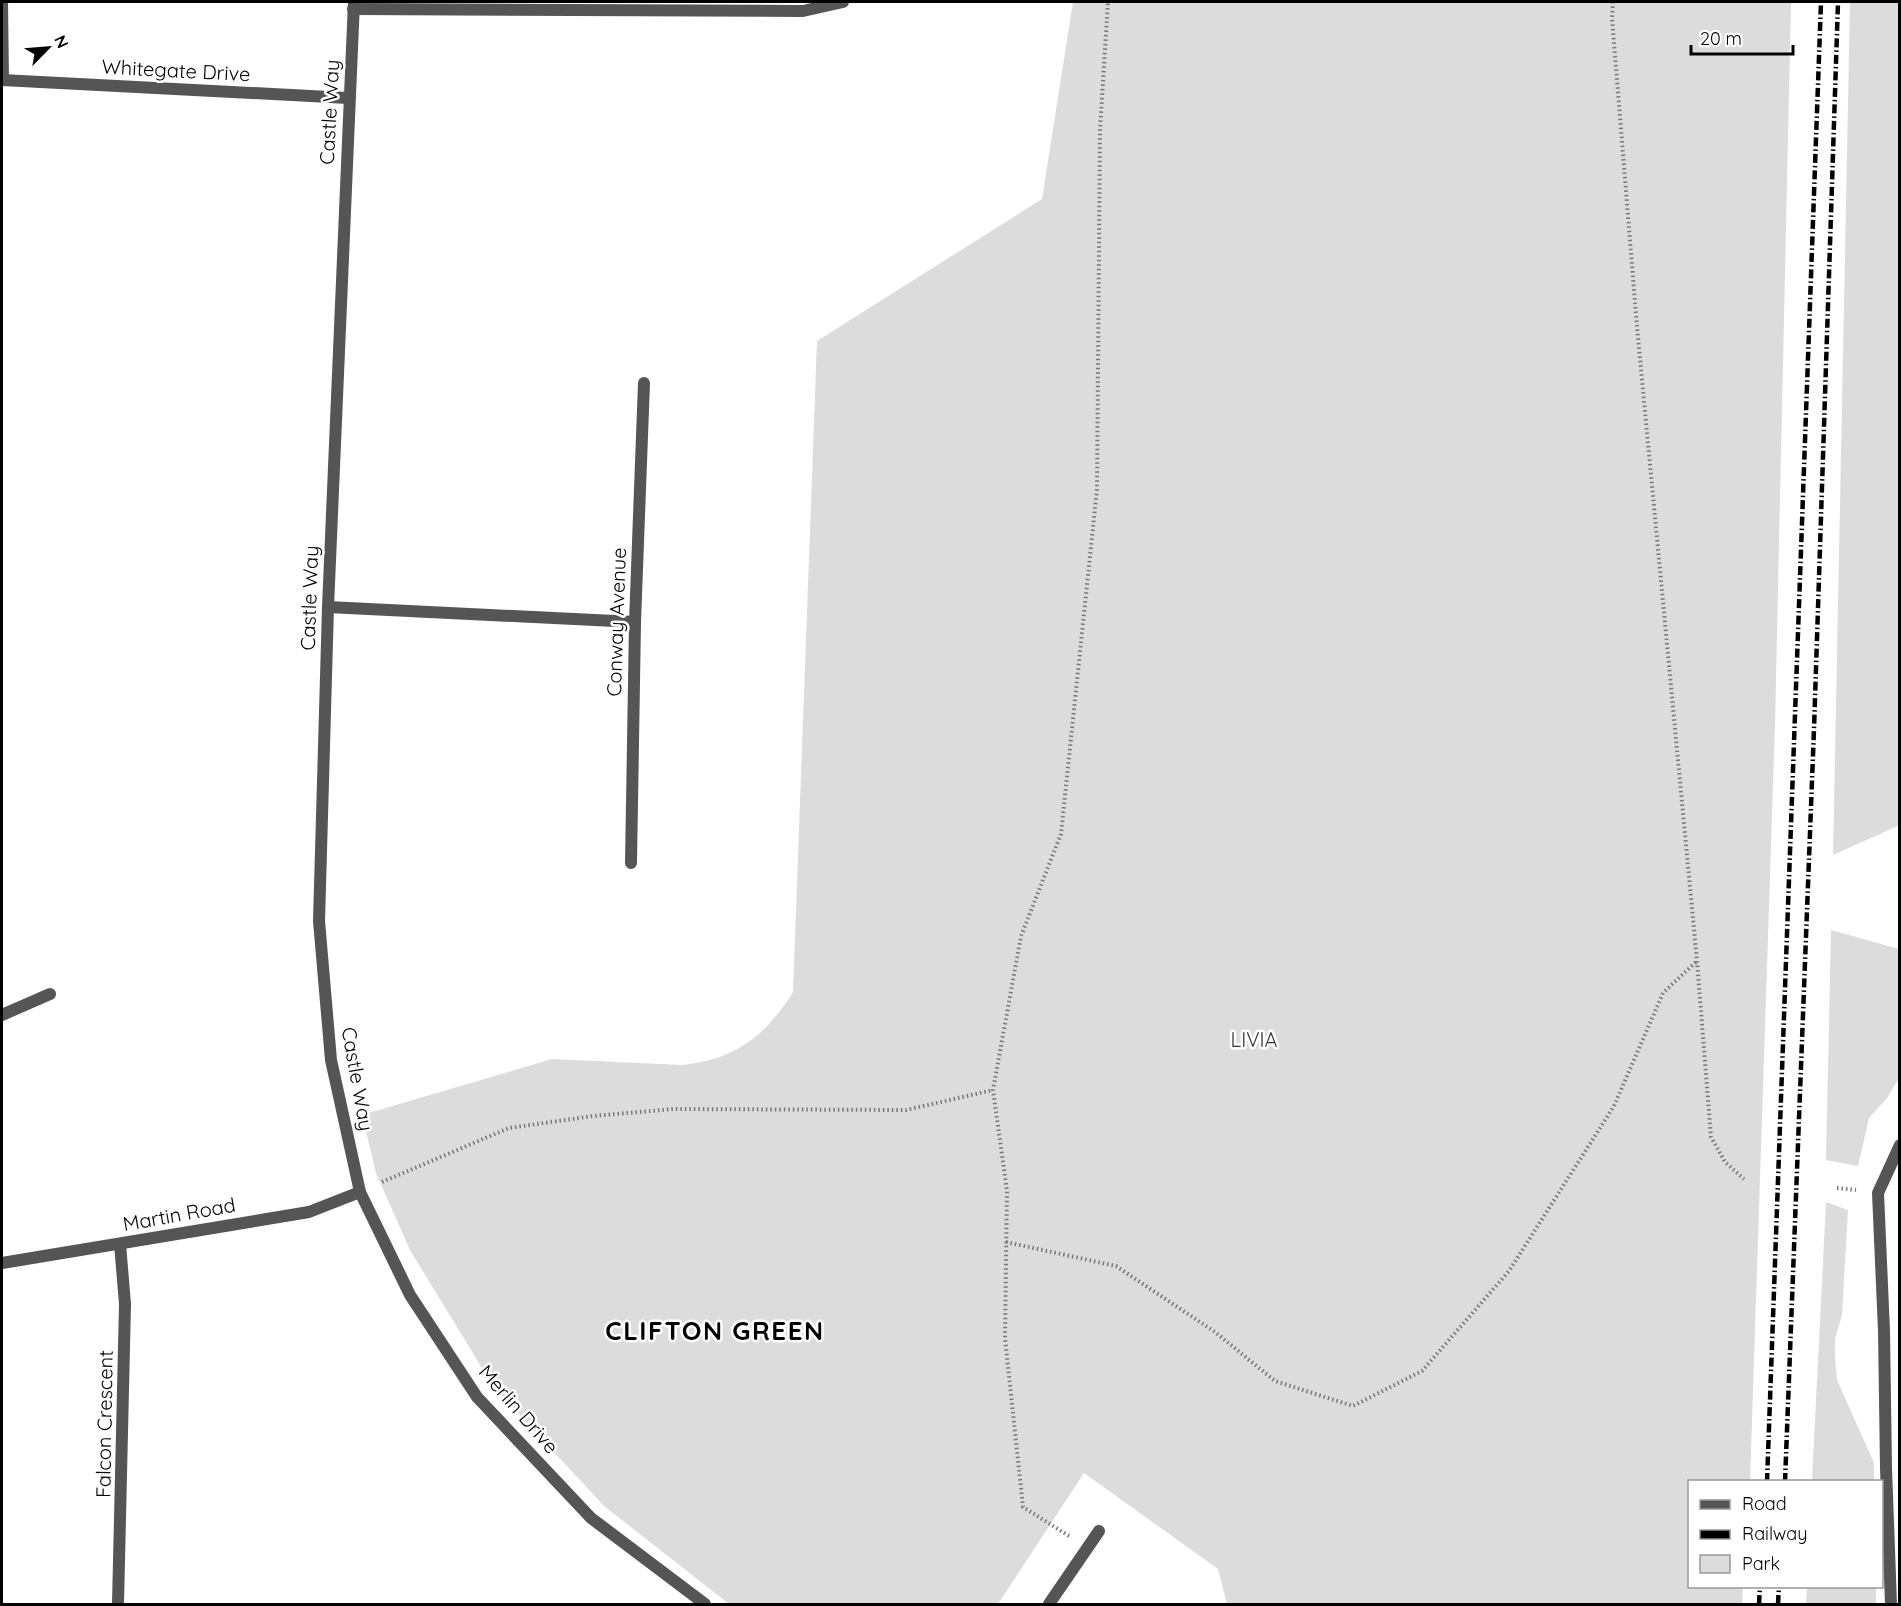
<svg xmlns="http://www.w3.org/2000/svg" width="1901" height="1606" viewBox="0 0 1901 1606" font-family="Quicksand,sans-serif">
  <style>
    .green { fill: #dcdcdc }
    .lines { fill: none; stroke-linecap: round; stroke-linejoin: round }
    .path { stroke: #777; stroke-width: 4; stroke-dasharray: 1.5 3; stroke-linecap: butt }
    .service { stroke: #555; stroke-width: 12 }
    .minor { stroke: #555; stroke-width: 12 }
    .rail { stroke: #000; stroke-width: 4.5; stroke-dasharray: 9 3 1.5 3; stroke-linecap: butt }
    .labels { text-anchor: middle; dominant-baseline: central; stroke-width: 5; stroke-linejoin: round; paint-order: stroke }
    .street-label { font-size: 20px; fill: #000; stroke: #fff }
    .park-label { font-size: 20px; fill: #333; stroke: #fff }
    .district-label { font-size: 26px; font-weight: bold; letter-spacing: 1.5px; fill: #000; stroke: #fff }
  </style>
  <rect width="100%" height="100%" fill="#fff"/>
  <g class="green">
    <path d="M 1073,2 L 1791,2 L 1775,725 L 1750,1481 L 1690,1482 L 1690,1586 L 1743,1587 L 1742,1604 L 1227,1604 L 1218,1569 L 1084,1473 L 998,1604 L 729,1604 L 604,1506 L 493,1386 L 410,1250 L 376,1173 L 362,1115 L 552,1059 L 682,1065 C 735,1059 765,1037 793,992 L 817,341 L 1042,199 Z"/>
    <polygon points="1850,2 1899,2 1900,825 1833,855"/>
    <polygon points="1831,930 1899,949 1899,1078 1887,1098 1869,1118 1858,1166 1826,1160"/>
    <polygon points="1826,1202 1848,1210 1842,1315 1835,1339 1835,1357 1837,1380 1874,1463 1874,1481 1812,1481"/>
    <polygon points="1807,1587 1876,1587 1876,1604 1806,1604"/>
  </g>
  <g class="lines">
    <g class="path">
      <polyline points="1613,2 1612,18 1637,327 1697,961 1711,1137 1725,1162 1744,1179"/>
      <polyline points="382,1182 509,1128 593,1116 674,1109 906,1110 993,1090"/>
      <polyline points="1837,1188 1856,1190"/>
      <polyline points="1006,1242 1116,1266 1215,1332 1275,1381 1353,1406 1422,1371 1509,1271 1614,1106 1663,993 1697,961"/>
      <polyline points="1069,1536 1023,1507 1005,1338 1007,1191 993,1090 1021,936 1061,834 1097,489 1100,129 1108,2"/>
    </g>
    <polyline class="service" points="1891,1604 1886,1468 1884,1331 1878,1193 1900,1145"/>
    <g class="minor">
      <polyline points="2,2 3,80"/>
      <polyline points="354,2 328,607 319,921 331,1060 360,1192 410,1295 477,1397 591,1518 705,1604"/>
      <polyline points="353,9 803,11 843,2"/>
      <polyline points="2,80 348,98"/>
      <polyline points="328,607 635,622"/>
      <polyline points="631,863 635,622 644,383"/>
      <polyline points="2,1015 50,994"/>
      <polyline points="2,1263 309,1212 360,1192"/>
      <polyline points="118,1604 125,1304 120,1244"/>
      <polyline points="1049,1604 1099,1531"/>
    </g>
    <g class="rail">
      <polyline points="1767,1482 1821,2"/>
      <polyline points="1785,1482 1814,729 1838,2"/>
      <polyline points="1759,1604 1760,1586"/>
      <polyline points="1778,1604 1779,1586"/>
    </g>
  </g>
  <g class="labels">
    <g class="street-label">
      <text transform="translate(176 70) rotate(3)">Whitegate Drive</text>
      <text transform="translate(329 112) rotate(-87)">Castle Way</text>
      <text transform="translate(309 598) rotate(-88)">Castle Way</text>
      <text transform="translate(616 622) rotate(-88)">Conway Avenue</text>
      <text transform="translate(358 1079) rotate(80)">Castle Way</text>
      <text transform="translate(179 1214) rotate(-10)">Martin Road</text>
      <text transform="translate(519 1409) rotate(49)">Merlin Drive</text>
      <text transform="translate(104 1424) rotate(-89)">Falcon Crescent</text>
    </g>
    <g class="park-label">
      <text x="1254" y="1039">LIVIA</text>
    </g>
    <g class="district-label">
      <text x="715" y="1330">CLIFTON GREEN</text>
    </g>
  </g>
  <rect width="1901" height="1606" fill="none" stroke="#000000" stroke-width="6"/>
  <rect x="1688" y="1480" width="195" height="108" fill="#ffffff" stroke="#999999" stroke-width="1.5"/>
  <rect x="1700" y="1500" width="30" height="9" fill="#555555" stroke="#999999" stroke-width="1.5"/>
  <text x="1742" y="1510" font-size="18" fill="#000000">Road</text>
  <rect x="1700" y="1530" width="30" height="9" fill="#000000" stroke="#999999" stroke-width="1.5"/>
  <text x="1742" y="1540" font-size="18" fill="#000000">Railway</text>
  <rect x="1700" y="1555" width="30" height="18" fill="#dcdcdc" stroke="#999999" stroke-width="1.5"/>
  <text x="1742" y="1570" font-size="18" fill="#000000">Park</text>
  <g transform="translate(48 48) rotate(65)" stroke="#ffffff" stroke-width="4.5" paint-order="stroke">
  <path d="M0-4.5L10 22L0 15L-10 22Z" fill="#000000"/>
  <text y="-9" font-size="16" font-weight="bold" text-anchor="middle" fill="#000000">N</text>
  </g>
  <path d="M1691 45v9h102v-9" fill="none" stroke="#000000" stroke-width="3"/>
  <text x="1700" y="45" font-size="18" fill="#000000" stroke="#ffffff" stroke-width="4.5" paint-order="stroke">20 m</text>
</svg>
